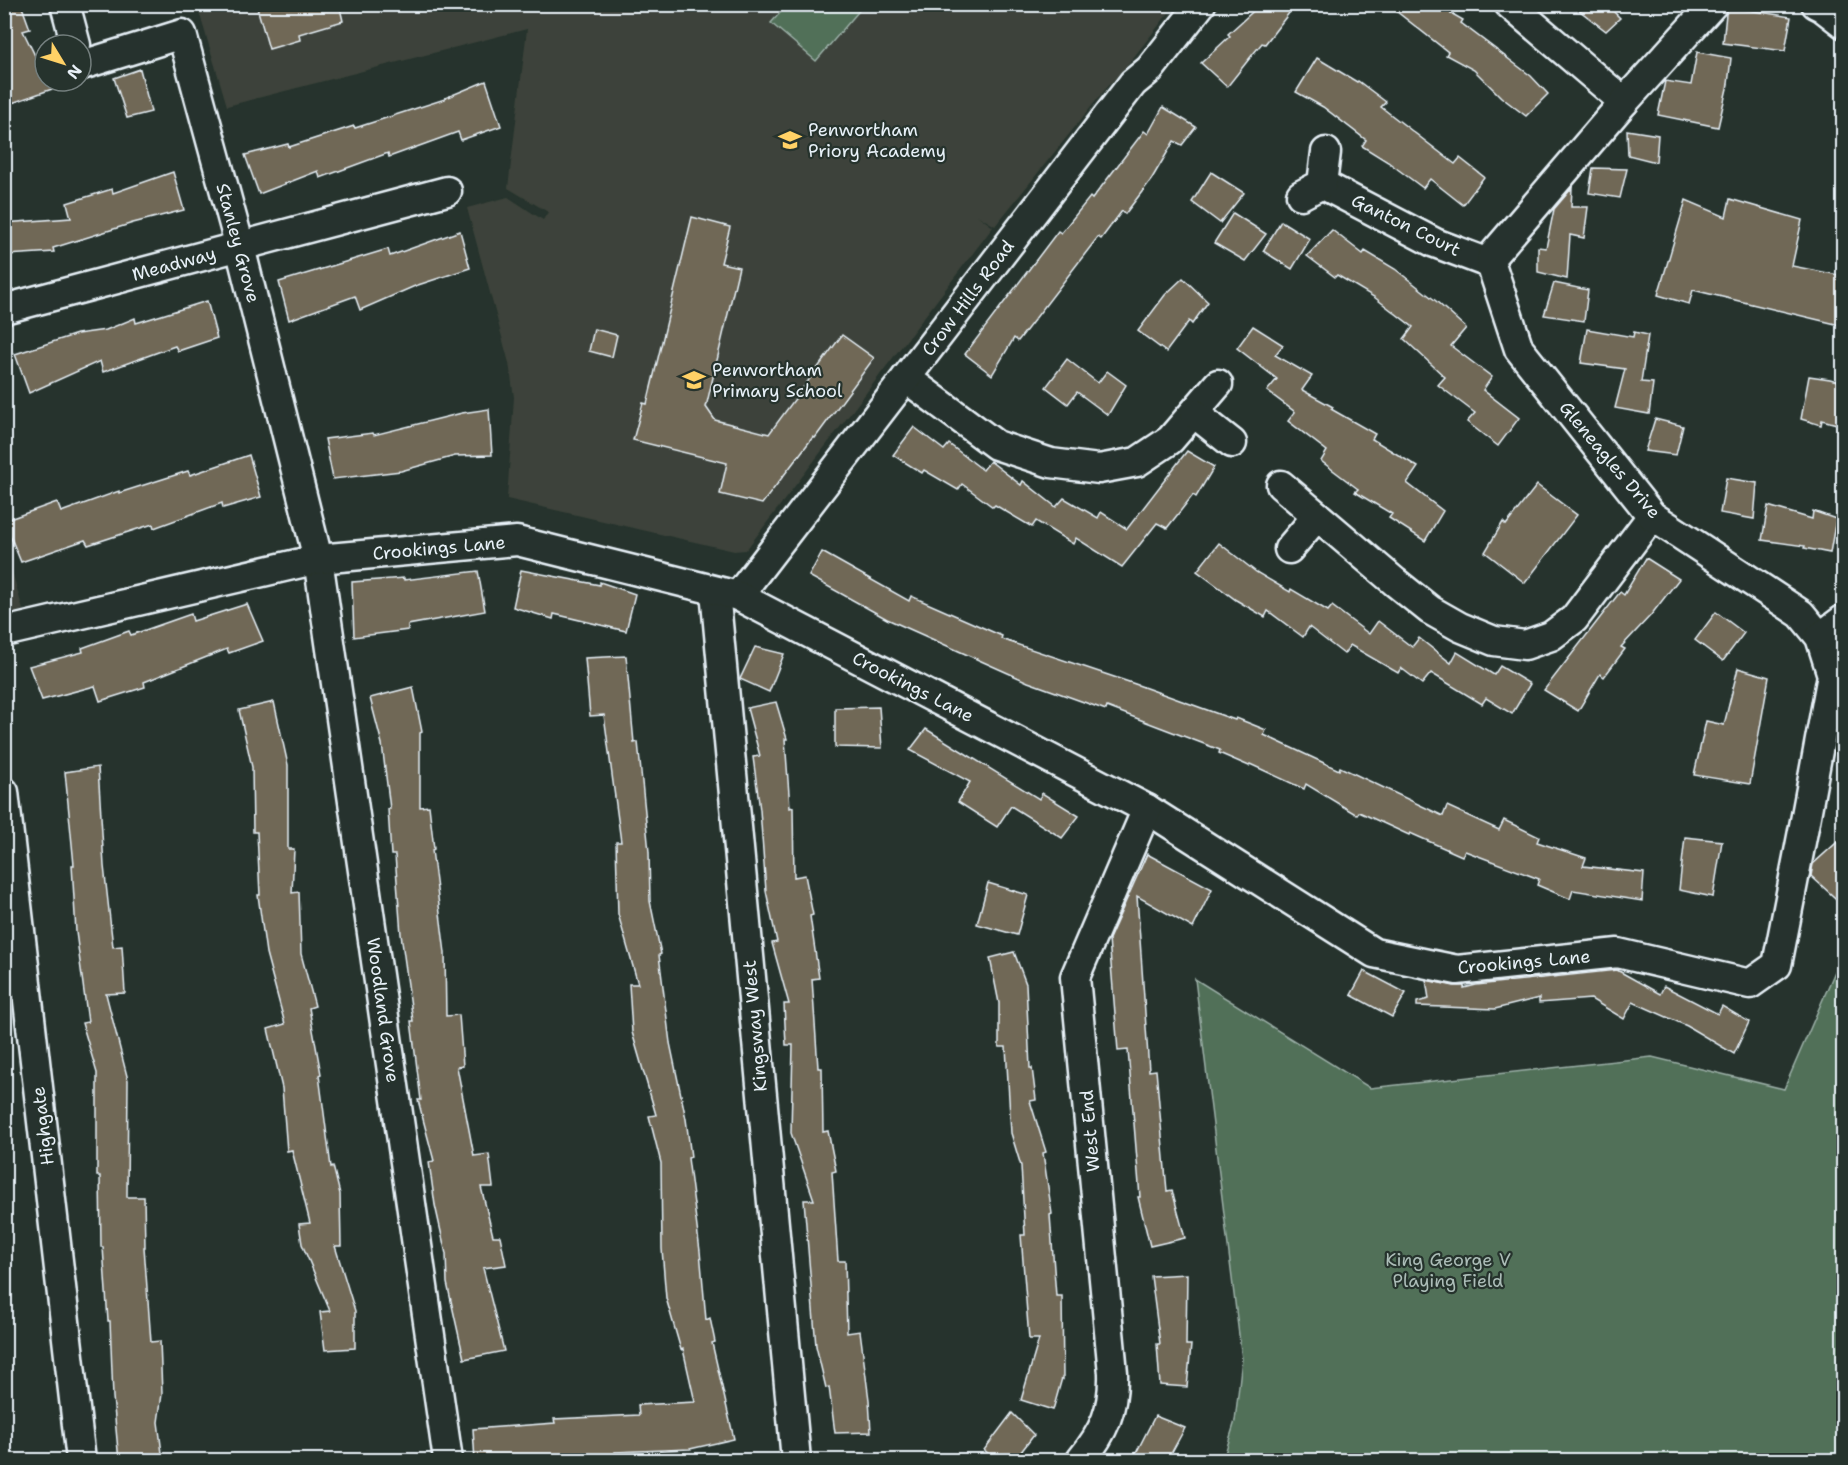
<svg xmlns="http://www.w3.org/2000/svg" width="1848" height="1465" viewBox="0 0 1848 1465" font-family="'Shantell Sans',sans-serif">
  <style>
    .built { fill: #3c433a }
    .green { fill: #516f58; stroke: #9cb0a8; stroke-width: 1.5 }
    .building { fill: #6f6857; stroke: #e8f1f8; stroke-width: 1.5 }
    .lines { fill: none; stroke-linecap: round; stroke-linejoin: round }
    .street-casing { stroke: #e8f1f8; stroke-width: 33 }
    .street { stroke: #26332d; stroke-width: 28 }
    .labels { text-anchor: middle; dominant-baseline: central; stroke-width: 4.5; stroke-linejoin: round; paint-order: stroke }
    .poi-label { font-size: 18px; fill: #e8f1f8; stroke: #26332d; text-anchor: start }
    .street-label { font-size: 18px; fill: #e8f1f8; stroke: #26332d }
    .park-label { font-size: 18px; fill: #acbdb8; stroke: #26332d }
  </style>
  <rect width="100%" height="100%" fill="#26332d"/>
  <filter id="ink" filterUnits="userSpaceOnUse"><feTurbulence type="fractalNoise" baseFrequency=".0167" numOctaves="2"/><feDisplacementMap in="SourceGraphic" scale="12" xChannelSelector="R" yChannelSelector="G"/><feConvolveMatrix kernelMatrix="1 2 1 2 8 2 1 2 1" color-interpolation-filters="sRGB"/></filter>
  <g filter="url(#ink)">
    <g class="built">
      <polygon points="197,5 1175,5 1133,58 1104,91 995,226 977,215 993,227 746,550 734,551 507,499 514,397 509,363 467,208 508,197 543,220 548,212 508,188 527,29 227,106"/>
      <polygon points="5,547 23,610 5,616 4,616"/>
    </g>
    <g class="green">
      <polygon points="787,5 787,4 864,5 816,61 771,23"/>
      <polygon points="1843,953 1843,1460 1223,1460 1235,1421 1242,1359 1195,979 1370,1088 1652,1057 1784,1089"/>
    </g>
    <g class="building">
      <polygon points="4,4 21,4 30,29 23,31 45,76 45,81 48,81 52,89 12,103 4,81"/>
      <polygon points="256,4 339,4 343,21 299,34 300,40 269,49"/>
      <polygon points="1261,4 1296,4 1265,44 1262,43 1253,54 1227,87 1201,63 1230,36 1228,34"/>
      <polygon points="1387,4 1435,4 1463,20 1461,23 1531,76 1548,94 1526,116 1501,97 1474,70 1446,55 1448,52"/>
      <polygon points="1571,4 1606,4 1620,18 1606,31"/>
      <polygon points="1729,7 1791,17 1785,51 1723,43 1726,14"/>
      <polygon points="1697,52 1731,58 1728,84 1718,127 1658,115 1665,81 1691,85"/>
      <polygon points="1317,58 1357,82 1358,81 1386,102 1381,107 1455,164 1460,158 1484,177 1463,205 1430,179 1423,188 1388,162 1362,146 1366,140 1323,107 1296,92"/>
      <polygon points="140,69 151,112 127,118 114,78"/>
      <polygon points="486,81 501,126 461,140 458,132 389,157 388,153 320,178 318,171 259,194 245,155 288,144 289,147 354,126 355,128 445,99 445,98"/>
      <polygon points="1163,107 1196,127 1182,145 1174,141 1151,180 1125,214 1122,211 1101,239 1098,237 1018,341 1014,338 992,375 965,354 1058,231 1061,233 1090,197 1092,199 1144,131 1148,134"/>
      <polygon points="1627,130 1658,135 1656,162 1628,155"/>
      <polygon points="1593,168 1627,169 1620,198 1589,193"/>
      <polygon points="173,172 184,210 133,223 53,248 54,252 7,255 4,223 71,218 67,203 112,189 113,193"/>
      <polygon points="1211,172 1244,193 1220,223 1192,202"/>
      <polygon points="1572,188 1571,207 1588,207 1584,238 1570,235 1567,279 1538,272 1538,247 1546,248 1554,209"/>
      <polygon points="1730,199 1802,220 1792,266 1844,276 1844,326 1693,290 1689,304 1658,295 1686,200 1726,217"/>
      <polygon points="1233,213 1266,234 1245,261 1214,243"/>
      <polygon points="692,217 730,227 721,263 739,267 706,407 715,420 769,434 842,335 874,358 815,438 813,437 762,504 720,494 727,463 633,440 643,403 647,404"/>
      <polygon points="1281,221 1310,239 1292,269 1263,251"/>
      <polygon points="1332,230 1363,254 1365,251 1395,269 1436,301 1466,328 1451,346 1492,377 1483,390 1519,418 1498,446 1467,422 1475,413 1438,385 1445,377 1404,339 1413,327 1374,297 1337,275 1335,277 1307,256"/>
      <polygon points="460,231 470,268 415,286 360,310 355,296 289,320 279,282 388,249 390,256"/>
      <polygon points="1183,278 1208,302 1192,324 1189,321 1166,352 1138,331 1165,295"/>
      <polygon points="1554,283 1588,290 1584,321 1544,315"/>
      <polygon points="207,301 217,338 178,351 175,346 103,372 100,361 29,393 15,354 77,334 106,330 135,318 136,323"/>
      <polygon points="1253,326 1283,345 1275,355 1312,376 1302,390 1333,407 1331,409 1375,434 1372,439 1418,467 1407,483 1443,511 1425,541 1389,518 1392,514 1355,492 1358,489 1321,461 1327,451 1288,421 1295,412 1267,391 1277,379 1237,348"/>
      <polygon points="594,329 617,335 612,357 589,351"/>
      <polygon points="1587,329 1633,337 1634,332 1648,335 1641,382 1653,383 1649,414 1615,408 1625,369 1581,363"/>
      <polygon points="1067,359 1098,383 1107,371 1126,385 1108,415 1077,392 1068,404 1046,387"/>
      <polygon points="1809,376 1830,379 1844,383 1844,426 1822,420 1821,425 1801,419"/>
      <polygon points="489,409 492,455 455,456 401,471 333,479 325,439 373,433 374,435 462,413"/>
      <polygon points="1655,419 1683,426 1676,455 1645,451"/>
      <polygon points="914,427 944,450 949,444 983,470 990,461 1021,485 1023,481 1056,507 1064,498 1098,518 1101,512 1127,529 1187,451 1214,467 1196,497 1193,495 1167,528 1157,523 1122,567 1076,538 1073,544 1036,521 1032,527 995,505 993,507 962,484 958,490 924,470 922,473 893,455"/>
      <polygon points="249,455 261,497 223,508 222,503 154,528 153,524 88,545 85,540 21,562 4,521 57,502 61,512 119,491 119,493 188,471 190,475"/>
      <polygon points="1726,478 1757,483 1754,519 1720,513"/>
      <polygon points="1537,485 1577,515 1525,583 1485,552 1503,522 1506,525"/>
      <polygon points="1768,506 1812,519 1813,511 1836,519 1830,553 1804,548 1805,546 1762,540"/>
      <polygon points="1219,543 1256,572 1290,592 1291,589 1328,611 1332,606 1369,634 1378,621 1412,647 1419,638 1451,663 1457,652 1494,675 1500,666 1530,684 1512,714 1486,698 1482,704 1431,673 1422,684 1401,668 1398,673 1350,645 1344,654 1309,627 1303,637 1268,611 1265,617 1236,600 1197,571"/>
      <polygon points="822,552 909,601 911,596 1002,636 1001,639 1135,684 1235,720 1236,718 1266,730 1264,735 1339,770 1340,767 1443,816 1447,806 1499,830 1504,820 1539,837 1537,842 1586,858 1583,866 1644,873 1642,901 1573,890 1570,899 1537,885 1539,879 1465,851 1462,856 1410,833 1409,835 1359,812 1357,815 1306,784 1304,789 1250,764 1249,766 1219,753 1220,750 1107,707 1106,710 1028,682 887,619 809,576"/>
      <polygon points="1646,558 1679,579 1651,615 1621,647 1625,649 1604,677 1600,674 1578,711 1544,690 1620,592 1624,595"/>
      <polygon points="521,570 600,585 600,582 635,594 626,631 554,614 553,619 513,607"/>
      <polygon points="478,571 485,611 408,625 408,630 354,637 352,582 404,578 404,580"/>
      <polygon points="247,604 263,641 229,653 227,649 144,682 145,687 100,701 95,686 42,700 29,666 83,652 82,648 129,631 131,635 191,614 193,621"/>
      <polygon points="1716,612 1744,633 1723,661 1695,640"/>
      <polygon points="755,647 784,654 769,692 740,679"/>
      <polygon points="626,656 634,743 638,742 649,852 650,901 661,954 659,955 670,1043 686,1119 691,1157 688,1158 700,1251 706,1320 710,1318 715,1342 712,1343 734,1439 690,1449 615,1452 615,1460 475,1461 473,1429 555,1423 554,1419 639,1415 638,1405 695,1402 683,1349 681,1350 666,1298 662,1249 661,1163 649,1116 656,1115 632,1032 629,984 638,984 618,914 616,842 621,842 604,715 590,716 585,658"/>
      <polygon points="1738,668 1769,677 1750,784 1694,775 1706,721 1724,725"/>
      <polygon points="413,687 422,732 420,733 420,807 429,806 434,849 432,850 445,953 446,1016 459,1015 463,1066 457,1067 474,1156 489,1154 493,1187 481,1187 493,1236 500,1236 506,1265 483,1268 504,1351 464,1359 447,1283 446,1254 435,1205 429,1162 434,1161 418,1100 421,1100 411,1021 413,1021 401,934 395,855 391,855 388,809 390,809 382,744 370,698"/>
      <polygon points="274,702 288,765 288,849 294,849 292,893 299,892 301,954 315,1006 309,1008 321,1074 319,1075 331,1167 333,1166 340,1194 341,1246 335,1246 355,1311 355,1348 325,1350 320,1312 330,1311 302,1244 299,1224 310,1223 292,1150 287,1151 282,1088 268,1029 285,1024 266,953 258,895 260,895 257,832 253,832 252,767 239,710"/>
      <polygon points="776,702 787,739 785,739 790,808 793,807 794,877 805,875 813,915 810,916 819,978 812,979 818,1068 822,1068 823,1132 828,1131 836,1171 832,1172 838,1261 845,1261 847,1333 860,1331 869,1400 871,1432 835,1433 829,1387 826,1388 816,1346 804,1200 814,1200 791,1133 793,1045 786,1045 784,1004 789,1004 772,943 777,942 766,891 760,810 753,757 760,756 747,708"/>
      <polygon points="879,707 882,748 835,747 835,708"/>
      <polygon points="926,729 1039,799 1042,793 1079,816 1062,838 1011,806 997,827 958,802 970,782 910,750"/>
      <polygon points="98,767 104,866 113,947 122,946 125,993 106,994 128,1080 127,1197 144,1197 145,1247 144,1247 151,1342 160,1341 162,1394 158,1422 163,1461 119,1461 113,1397 110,1321 108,1321 103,1247 101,1247 100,1176 97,1176 97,1073 82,1023 88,1022 76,932 72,865 74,865 65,772"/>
      <polygon points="1844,836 1844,906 1811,876 1813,864"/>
      <polygon points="1685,837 1722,841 1713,897 1679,890"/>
      <polygon points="1147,854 1212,889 1193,928 1137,896 1149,1071 1156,1070 1167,1191 1172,1190 1185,1238 1150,1246 1138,1197 1140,1197 1128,1050 1118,1051 1109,939"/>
      <polygon points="988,883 1028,895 1017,935 977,924"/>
      <polygon points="1014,952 1026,984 1030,1068 1032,1068 1036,1100 1030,1101 1046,1152 1043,1153 1052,1214 1050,1215 1056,1296 1062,1296 1063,1379 1062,1378 1053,1410 1021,1400 1039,1339 1029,1339 1021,1235 1025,1235 1021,1166 1011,1133 1006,1047 999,1047 999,1003 990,958"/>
      <polygon points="1617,970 1660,994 1664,986 1718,1014 1722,1006 1749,1022 1734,1054 1687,1026 1633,1002 1624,1019 1591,999 1539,1003 1539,998 1495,1009 1417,1006 1417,1002 1429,999 1426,980 1454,986 1464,986 1464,988 1476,985"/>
      <polygon points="1364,971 1406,993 1392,1017 1351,995"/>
      <polygon points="1187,1274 1186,1345 1191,1345 1187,1387 1160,1385 1157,1344 1160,1344 1151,1276"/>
      <polygon points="1012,1413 1034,1435 1014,1461 998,1461 984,1450"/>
      <polygon points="1155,1416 1185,1428 1167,1461 1132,1461"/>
    </g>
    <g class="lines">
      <g class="street-casing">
        <g id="street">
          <polyline points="65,4 76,45"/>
          <polyline points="1509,4 1624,102"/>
          <polyline points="1816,4 1822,7 1844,24"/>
          <polyline points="81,61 82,65 182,34 240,247 318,559 448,1460"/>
          <polyline points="1322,184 1435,243 1491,264"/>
          <polyline points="1301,195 1322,184 1326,152"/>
          <polyline points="4,309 447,191"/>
          <polyline points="906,378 996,445 1051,463 1099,469 1137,462 1170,440 1218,384"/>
          <polyline points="1194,413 1232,443"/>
          <polyline points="1281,485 1395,582 1430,610 1460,627 1494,641 1525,645 1551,636 1574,619 1652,516"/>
          <polyline points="1289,549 1317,516"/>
          <polyline points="715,591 796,1460"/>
          <polyline points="738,596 1133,83 1150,69 1201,4"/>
          <polyline points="4,632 318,559 517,541 738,596 1147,809 1374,953 1457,970 1618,953 1750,984 1777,965 1805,821 1832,675 1820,637 1801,614 1652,516 1519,349 1491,264 1492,256 1624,102 1713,4"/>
          <polyline points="1820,637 1844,619"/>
          <polyline points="4,792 81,1460"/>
          <path d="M 1081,1460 C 1104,1432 1114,1410 1113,1373 L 1075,977 L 1147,809"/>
        </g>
      </g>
      <use href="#street" class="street"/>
    </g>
  </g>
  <defs>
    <g id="school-bare" transform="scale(1.8)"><path d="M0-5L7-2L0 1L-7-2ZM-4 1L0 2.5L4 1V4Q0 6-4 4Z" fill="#ffd166" stroke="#26332d" stroke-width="2.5" paint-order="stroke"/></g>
  </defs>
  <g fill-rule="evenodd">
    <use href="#school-bare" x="790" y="140"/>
    <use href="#school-bare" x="694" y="380"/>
  </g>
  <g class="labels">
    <g class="poi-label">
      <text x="808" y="130">Penwortham<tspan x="808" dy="21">Priory Academy</tspan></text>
      <text x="712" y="370">Penwortham<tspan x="712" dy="21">Primary School</tspan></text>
    </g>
    <g class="street-label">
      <text transform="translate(1406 225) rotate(26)">Ganton Court</text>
      <text transform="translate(238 243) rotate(75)">Stanley Grove</text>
      <text transform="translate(174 264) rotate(-15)">Meadway</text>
      <text transform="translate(968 298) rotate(-53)">Crow Hills Road</text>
      <text transform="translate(1610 460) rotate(50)">Gleneagles Drive</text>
      <text transform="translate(439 548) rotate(-5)">Crookings Lane</text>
      <text transform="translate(913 687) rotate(27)">Crookings Lane</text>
      <text transform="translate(1524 962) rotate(-5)">Crookings Lane</text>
      <text transform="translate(383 1010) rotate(82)">Woodland Grove</text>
      <text transform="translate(755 1026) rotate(-95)">Kingsway West</text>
      <text transform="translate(43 1126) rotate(-97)">Highgate</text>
      <text transform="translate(1090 1131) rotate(-95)">West End</text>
    </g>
    <g class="park-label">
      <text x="1448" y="1260">King George V<tspan x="1448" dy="21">Playing Field</tspan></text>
    </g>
  </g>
  <rect width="1848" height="1465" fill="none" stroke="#26332d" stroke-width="24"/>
  <rect x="12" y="12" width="1824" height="1441" fill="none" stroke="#e8f1f8" stroke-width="2" filter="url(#ink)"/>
  <g transform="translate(63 63) rotate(128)"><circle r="28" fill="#26332d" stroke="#747f7e" stroke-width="1.5"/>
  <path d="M0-4.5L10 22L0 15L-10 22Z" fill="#ffd166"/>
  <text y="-9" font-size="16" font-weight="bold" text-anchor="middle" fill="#e8f1f8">N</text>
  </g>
</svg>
